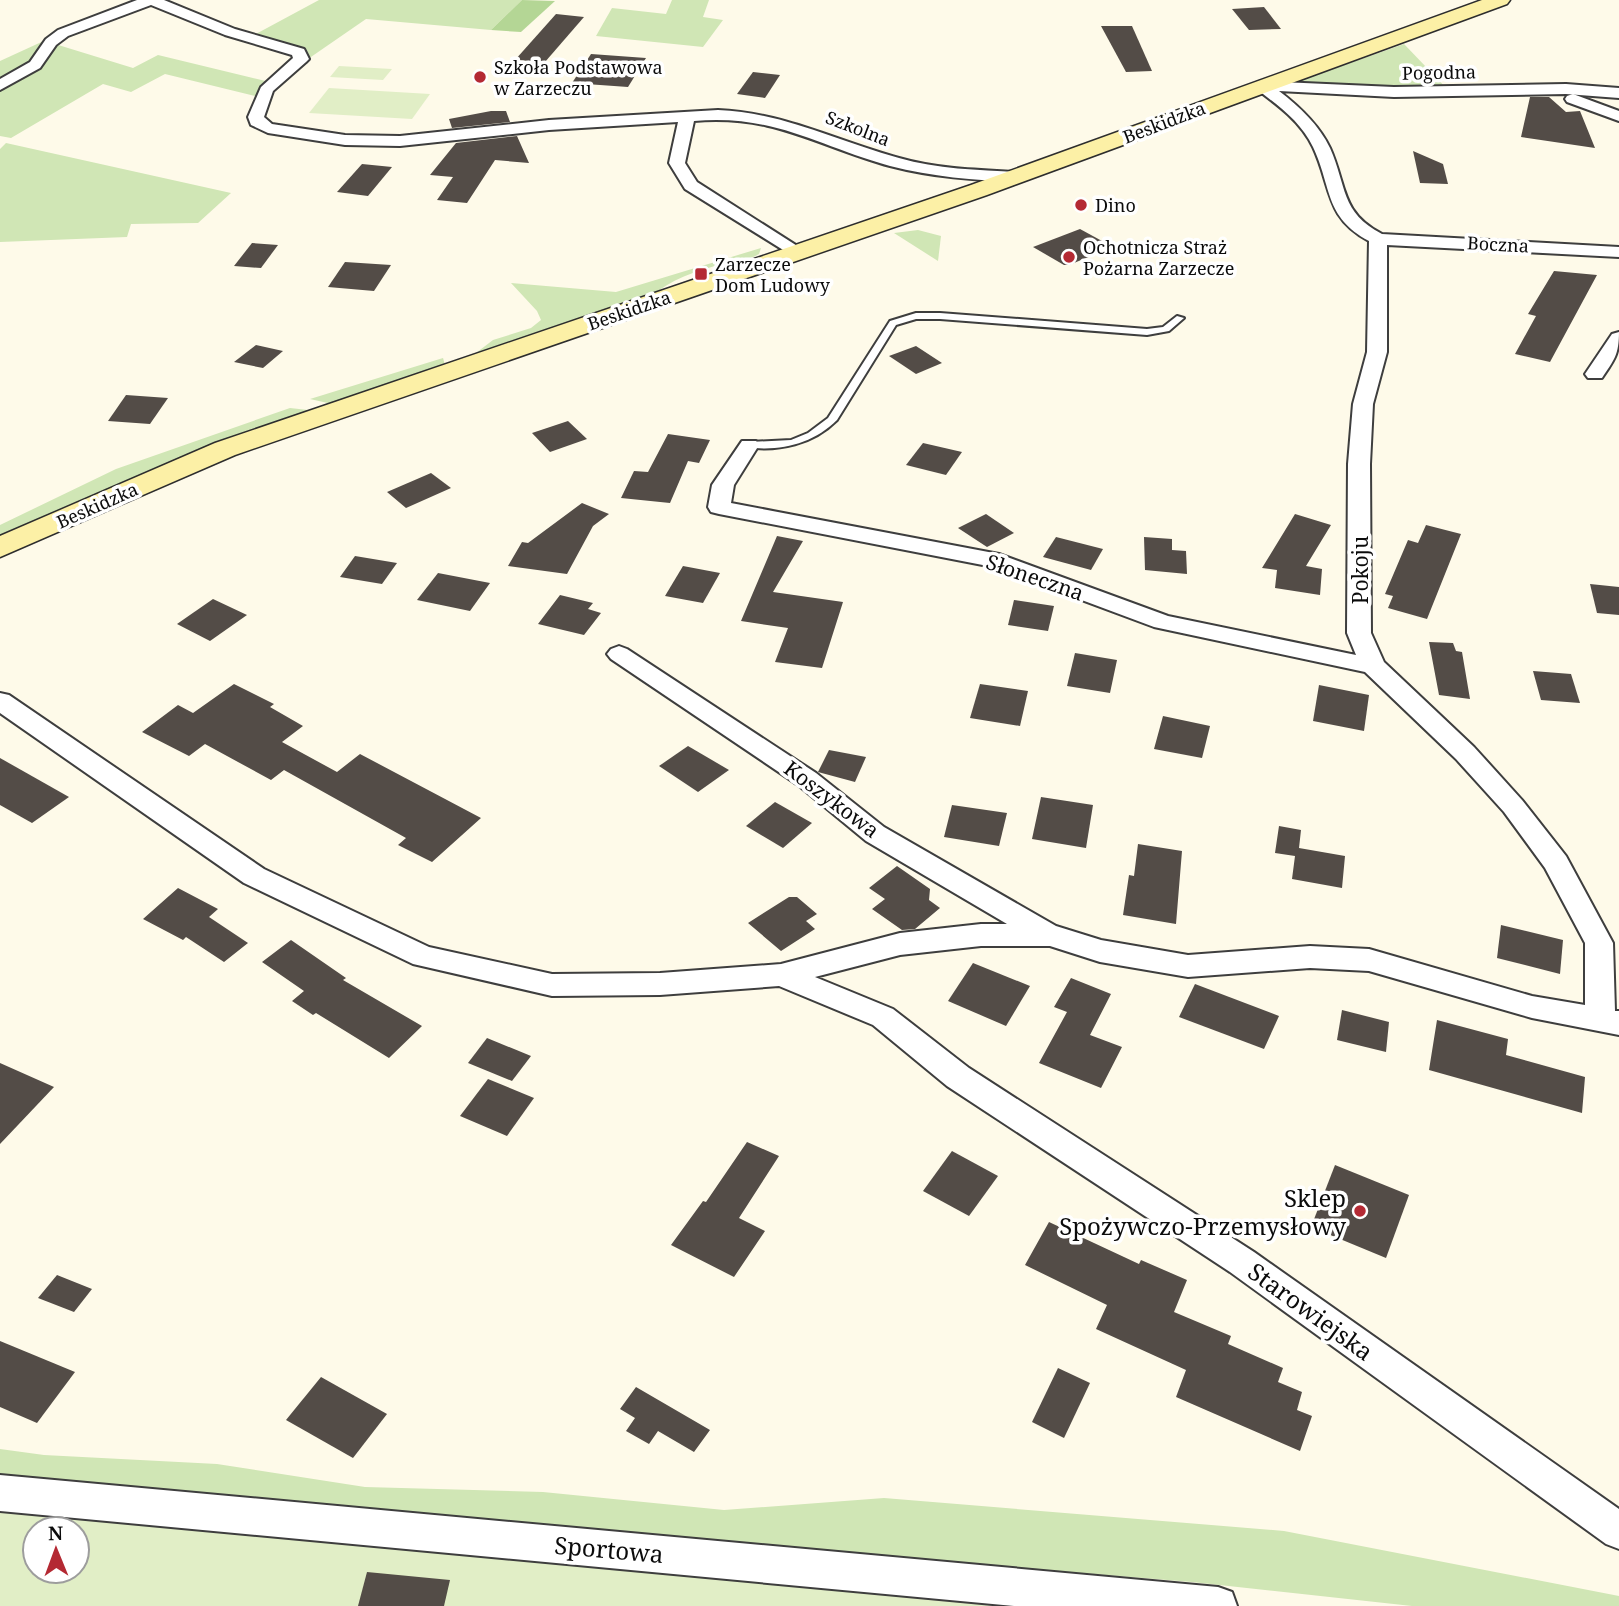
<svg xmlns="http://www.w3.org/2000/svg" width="1619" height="1606" viewBox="0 0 1619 1606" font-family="'Noto Serif',serif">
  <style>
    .green { fill: #d0e6b5 }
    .forest { fill: #b4d695 }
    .pitch { fill: #e1eec6; fill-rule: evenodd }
    .building { fill: #534c47 }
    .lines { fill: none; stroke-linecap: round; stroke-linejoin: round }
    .lane-casing { stroke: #3e3e3e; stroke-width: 4 }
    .street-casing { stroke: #3e3e3e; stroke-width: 4 }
    .secondary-casing { stroke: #2d2d2d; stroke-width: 3 }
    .lane { fill: #fff; fill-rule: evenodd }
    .street { fill: #fff; fill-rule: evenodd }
    .secondary { fill: #fcf0a6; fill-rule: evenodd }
    .poi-dot { fill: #b42933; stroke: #fff; stroke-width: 2.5 }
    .labels { text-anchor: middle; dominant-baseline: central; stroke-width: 7; stroke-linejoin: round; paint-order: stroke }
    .far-poi-label { font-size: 18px; fill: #0b0b0b; stroke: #fff; text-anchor: start }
    .far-street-label { font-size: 18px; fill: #0b0b0b; stroke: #fff }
    .street-label { font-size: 21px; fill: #0b0b0b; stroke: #fff }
    .near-poi-label { font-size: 24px; fill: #0b0b0b; stroke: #fff; text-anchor: end }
    .near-street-label { font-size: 24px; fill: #0b0b0b; stroke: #fff }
  </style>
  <rect width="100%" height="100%" fill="#fefae9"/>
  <g class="green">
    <polygon points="319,0 522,0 491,30 366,19 308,59 254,35"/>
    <polygon points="672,0 709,0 703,17 723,20 703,47 596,36 612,8 666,14"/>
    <polygon points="48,39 28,65 0,82 0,61"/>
    <polygon points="55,44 133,68 158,55 270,82 259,97 165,74 131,92 103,84 11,138 0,136 0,88"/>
    <polygon points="1404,44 1450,92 1298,84 1299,81"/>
    <polygon points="6,143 231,193 198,223 131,224 127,237 0,242 0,149"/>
    <polygon points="918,230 941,236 938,261 894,233"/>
    <path d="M 761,248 L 759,254 C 749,260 743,260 732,262 C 708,267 678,276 658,291 L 472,356 L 493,340 L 531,328 L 541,320 L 537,311 L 511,283 L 616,292 Z"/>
    <polygon points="443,358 445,365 332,404 310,399"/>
    <polygon points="290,408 317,411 131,479 0,538 0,525 116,469"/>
    <polygon points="0,1449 44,1455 217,1464 365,1487 543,1492 724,1510 884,1498 1284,1531 1619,1596 1619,1606 1412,1606 1192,1582 0,1486"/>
  </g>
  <polygon class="forest" points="522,0 555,1 521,32 491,30"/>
  <g class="pitch">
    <polygon points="339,66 392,69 383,80 330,77"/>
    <polygon points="329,88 430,94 412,119 309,113"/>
    <path d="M 0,1512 L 1060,1606 L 0,1606 ZM 35,1529 L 77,1529 L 77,1571 L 35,1571 Z"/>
  </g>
  <g class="building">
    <polygon points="1264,7 1281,29 1249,30 1232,9"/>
    <polygon points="556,14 584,17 545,62 515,60"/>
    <polygon points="1101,26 1132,26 1152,71 1126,72"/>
    <polygon points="591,54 646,58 628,87 572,83"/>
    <polygon points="753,72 780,75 765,98 737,94"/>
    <polygon points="1530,97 1549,97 1566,112 1580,111 1595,148 1521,137"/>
    <polygon points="491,111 506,111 510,122 452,128 449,119"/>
    <polygon points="517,136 529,163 495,160 467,203 437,200 453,177 430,175 456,143"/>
    <polygon points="1413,151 1443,164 1448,184 1420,183"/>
    <polygon points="362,164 392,167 368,196 337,192"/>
    <polygon points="1080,229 1113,247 1069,265 1064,265 1033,247"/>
    <polygon points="252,243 278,245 261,268 234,266"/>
    <polygon points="345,262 391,265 374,291 328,287"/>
    <polygon points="1554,271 1597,275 1550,362 1515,354 1536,316 1528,314"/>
    <polygon points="256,345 283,351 263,368 234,362"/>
    <polygon points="916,346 942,363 916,374 889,356"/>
    <polygon points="126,395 168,398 150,424 108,421"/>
    <polygon points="568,421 587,439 550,452 532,433"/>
    <polygon points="668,434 710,440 699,463 688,461 670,503 621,498 634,471 648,472"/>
    <polygon points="923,443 962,452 946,475 906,465"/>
    <polygon points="431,473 451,488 406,508 387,492"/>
    <polygon points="582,503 609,514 593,526 567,574 508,566 522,542 528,543"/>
    <polygon points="986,514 1014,533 987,547 958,528"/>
    <polygon points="1295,514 1331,525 1306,566 1322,569 1320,595 1275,588 1277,570 1262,568"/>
    <polygon points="1426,525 1461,534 1427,619 1388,608 1393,596 1385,594 1408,540 1418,543"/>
    <polygon points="777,536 803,541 773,592 843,602 822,668 775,662 788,628 741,621"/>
    <polygon points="1056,537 1103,549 1091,570 1043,557"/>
    <polygon points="1144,537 1172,539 1172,550 1186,551 1187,574 1145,570"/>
    <polygon points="355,556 397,563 382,584 340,577"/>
    <polygon points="683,566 720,573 703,603 665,596"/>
    <polygon points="438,573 490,583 470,611 417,600"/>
    <polygon points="1590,584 1619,587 1619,615 1597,613"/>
    <polygon points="560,595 593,603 588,609 601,613 584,635 538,624"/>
    <polygon points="213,599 247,615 210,641 177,624"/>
    <polygon points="1014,600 1054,606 1048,631 1008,625"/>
    <polygon points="1429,642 1453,643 1456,651 1462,652 1470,699 1439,695"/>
    <polygon points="1075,653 1117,660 1110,693 1067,686"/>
    <polygon points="1533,671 1571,674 1580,703 1541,700"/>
    <polygon points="234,684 274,704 270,707 303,726 282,742 337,772 360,754 481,818 432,862 398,845 406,838 284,770 271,780 205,744 189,756 142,732 178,705 193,713"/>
    <polygon points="980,684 1028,691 1020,726 970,718"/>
    <polygon points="1319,685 1369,695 1364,731 1313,721"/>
    <polygon points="1163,716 1210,726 1202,758 1154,749"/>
    <polygon points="688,746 729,770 698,792 659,766"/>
    <polygon points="829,750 866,757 855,782 818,772"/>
    <polygon points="0,758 69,797 32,823 0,805"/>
    <polygon points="1041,797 1093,805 1086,848 1032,839"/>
    <polygon points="775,802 812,823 783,848 746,826"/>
    <polygon points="952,805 1007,813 999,846 944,837"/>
    <polygon points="1279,826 1301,830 1299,848 1345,856 1342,888 1292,879 1295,856 1275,853"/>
    <polygon points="1138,844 1182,851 1176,924 1123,915 1129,875 1134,876"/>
    <polygon points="897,866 930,889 929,900 940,908 915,929 902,930 872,909 885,899 869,888"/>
    <polygon points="178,888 218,909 209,917 248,943 224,962 186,937 183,940 143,919"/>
    <polygon points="789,897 797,897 817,914 806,921 815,929 781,951 748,923"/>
    <polygon points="1501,925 1563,940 1560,974 1497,958"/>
    <polygon points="291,940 346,978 343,980 422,1026 389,1058 316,1013 313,1015 292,1001 304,991 262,962"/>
    <polygon points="973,963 1030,986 1006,1026 948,1001"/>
    <polygon points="1071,978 1111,994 1090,1035 1122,1047 1101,1088 1039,1063 1067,1012 1054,1007"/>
    <polygon points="1195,984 1279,1016 1264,1049 1179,1017"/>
    <polygon points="1342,1010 1389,1022 1386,1052 1337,1040"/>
    <polygon points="1437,1020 1508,1039 1506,1055 1585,1077 1582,1113 1429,1070"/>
    <polygon points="487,1038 531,1056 512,1081 468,1063"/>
    <polygon points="0,1063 54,1087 0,1144"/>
    <polygon points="488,1079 534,1098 507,1136 460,1116"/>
    <polygon points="747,1142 779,1156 739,1218 765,1231 734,1277 671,1245 703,1201 706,1202"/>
    <polygon points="952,1151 998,1176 969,1216 923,1191"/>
    <polygon points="1335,1165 1409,1195 1386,1258 1311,1227"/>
    <polygon points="1049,1222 1139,1264 1141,1260 1187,1280 1174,1312 1231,1336 1228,1344 1283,1368 1278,1382 1302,1392 1297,1410 1312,1416 1300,1451 1176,1397 1186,1370 1096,1329 1107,1305 1025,1265"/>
    <polygon points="57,1275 92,1289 74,1312 38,1298"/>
    <polygon points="0,1341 75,1372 37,1423 0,1407"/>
    <polygon points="1058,1368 1090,1383 1064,1438 1032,1422"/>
    <polygon points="321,1377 387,1414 353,1458 286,1420"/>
    <polygon points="636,1387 710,1430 694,1452 658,1431 649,1444 626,1431 635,1418 620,1409"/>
    <polygon points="367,1572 450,1580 444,1606 358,1606"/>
  </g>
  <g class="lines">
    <g class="lane-casing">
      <path id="lane" d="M 916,313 L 940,313 L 1147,329 L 1163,327 L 1177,316 L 1184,318 L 1169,331 L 1147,335 L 940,319 L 916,319 L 896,325 L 837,420 C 813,444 779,452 746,447 L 746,443 L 749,442 L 791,440 L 808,433 L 828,418 L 890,321 Z"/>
    </g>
    <g class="street-casing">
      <g id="street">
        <path d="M 137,0 L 164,0 L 235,29 L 304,49 L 309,59 L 306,62 L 273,91 L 264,117 L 272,124 L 345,135 L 400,136 L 549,120 L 718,110 C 785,113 836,141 899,158 C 937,169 978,170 1017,172 L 1025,177 L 1017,182 C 974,180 932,177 890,166 C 817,146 775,114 694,121 L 685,163 L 697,182 L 802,249 L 805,253 L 802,257 L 796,258 L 685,189 L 669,163 L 678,122 L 549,130 L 400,146 L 345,145 L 268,133 L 251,125 L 248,117 L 261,87 L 293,58 L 292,55 L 225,35 L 151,5 L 68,36 L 56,45 L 40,68 L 0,90 L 0,79 L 30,62 L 46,39 L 58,30 Z"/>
        <path d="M 1261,81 L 1394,87 L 1566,84 L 1619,88 L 1619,98 L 1566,94 L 1394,97 L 1279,91 C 1300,107 1319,125 1330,148 C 1347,186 1340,212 1382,234 L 1619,247 L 1619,257 L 1387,245 L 1387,352 L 1373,404 L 1370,464 L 1371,633 L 1384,662 L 1474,747 L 1522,800 L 1566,856 L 1613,943 L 1615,1011 L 1619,1011 L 1619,1035 L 1532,1018 L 1369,971 L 1310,968 L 1188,977 L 1100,962 L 1050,946 L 981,946 L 900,955 L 815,977 L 893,1009 L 969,1068 L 1254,1252 L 1619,1509 L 1619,1549 L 1606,1544 L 1230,1272 L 947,1086 L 873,1025 L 779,986 L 660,995 L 552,996 L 413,964 L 244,883 L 0,713 L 0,693 L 9,695 L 264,869 L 429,947 L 552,974 L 660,973 L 781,964 L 900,933 L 981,924 L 1007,924 L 866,841 L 798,785 L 611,659 L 607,654 L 611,649 L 619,646 L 627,649 L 816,773 L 884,827 L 1056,926 L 1101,940 L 1188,955 L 1310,946 L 1369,949 L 1532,996 L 1585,1005 L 1585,943 L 1545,868 L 1504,812 L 1456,759 L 1365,672 L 1154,627 L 993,567 L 719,514 L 711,512 L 708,507 L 712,485 L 742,441 L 756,441 L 759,445 L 734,485 L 731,503 L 999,554 L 1168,616 L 1356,655 L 1347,633 L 1348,464 L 1353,404 L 1367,352 L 1369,241 C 1324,217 1332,187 1313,147 C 1301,122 1278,105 1256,89 L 1253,86 L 1256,83 Z"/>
        <polygon points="1573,94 1619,111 1619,121 1567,102 1565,99 1567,96"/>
        <path d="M 1619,332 C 1619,355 1614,360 1602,378 L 1588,378 L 1585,374 L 1612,334 Z"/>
        <polygon points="0,1475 1218,1587 1232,1592 1237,1606 1014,1606 0,1511"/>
      </g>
    </g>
    <g class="secondary-casing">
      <polygon id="secondary" points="1482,0 1510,0 1507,4 987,195 235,455 0,557 0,536 215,443 971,185"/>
    </g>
    <use href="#lane" class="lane"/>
    <use href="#street" class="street"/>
    <use href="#secondary" class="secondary"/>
  </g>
  <g class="poi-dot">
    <circle cx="480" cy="77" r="7"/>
    <circle cx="1081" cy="205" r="7"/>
    <circle cx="1069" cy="257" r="7"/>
    <rect x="694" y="267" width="14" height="14" rx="3.5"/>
    <circle cx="1360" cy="1211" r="7"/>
  </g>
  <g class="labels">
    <g class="far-poi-label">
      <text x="494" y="67">Szkoła Podstawowa<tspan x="494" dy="21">w Zarzeczu</tspan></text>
      <text x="1095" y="205">Dino</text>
      <text x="1083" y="247">Ochotnicza Straż<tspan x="1083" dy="21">Pożarna Zarzecze</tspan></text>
      <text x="715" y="264">Zarzecze<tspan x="715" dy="21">Dom Ludowy</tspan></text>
    </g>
    <g class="far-street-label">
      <text transform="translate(1439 72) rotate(-1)">Pogodna</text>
      <text transform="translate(1164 122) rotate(-21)">Beskidzka</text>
      <text transform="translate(858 128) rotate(21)">Szkolna</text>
      <text transform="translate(1498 244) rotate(3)">Boczna</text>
      <text transform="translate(629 310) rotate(-19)">Beskidzka</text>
      <text transform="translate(97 505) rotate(-24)">Beskidzka</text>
    </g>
    <g class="street-label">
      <text transform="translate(1360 570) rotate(-90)">Pokoju</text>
      <text transform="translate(1035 577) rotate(19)">Słoneczna</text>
      <text transform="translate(832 799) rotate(37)">Koszykowa</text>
    </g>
    <g class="near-poi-label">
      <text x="1346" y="1197">Sklep<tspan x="1346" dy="28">Spożywczo-Przemysłowy</tspan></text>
    </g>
    <g class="near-street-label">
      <text transform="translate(1311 1311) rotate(36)">Starowiejska</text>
      <text transform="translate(609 1549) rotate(5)">Sportowa</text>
    </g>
  </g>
  <g transform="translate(56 1550) rotate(359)"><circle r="33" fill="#ffffff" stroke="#9d9d9d" stroke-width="2"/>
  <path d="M0-5L12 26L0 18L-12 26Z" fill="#b42933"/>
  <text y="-10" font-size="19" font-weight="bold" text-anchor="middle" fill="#0b0b0b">N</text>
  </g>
</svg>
